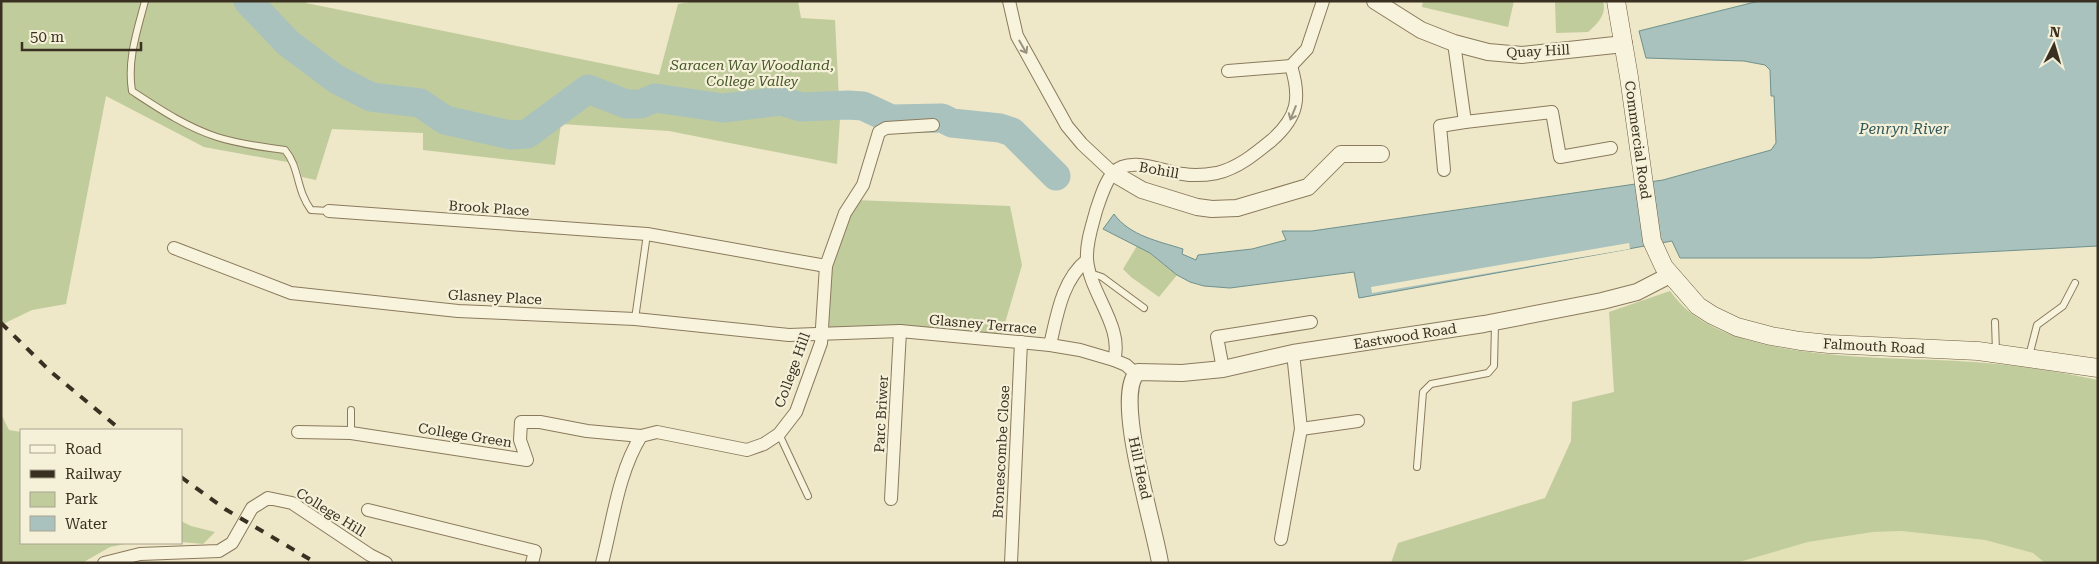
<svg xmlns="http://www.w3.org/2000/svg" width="2099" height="564" viewBox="0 0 2099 564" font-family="'Roboto Serif',serif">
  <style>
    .farmland { fill: #e3e2b6 }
    .green { fill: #c1cc9c }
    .water { fill: #a9c2be; stroke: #6f918c }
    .pier { fill: #eee7c8 }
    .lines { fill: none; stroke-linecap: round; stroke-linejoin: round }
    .river { stroke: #a9c2be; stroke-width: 29 }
    .service-casing { stroke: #8a7a5d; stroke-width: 8 }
    .minor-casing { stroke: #8a7a5d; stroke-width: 14 }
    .tertiary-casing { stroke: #8a7a5d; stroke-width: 18 }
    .secondary-casing { stroke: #6c5b40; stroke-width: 19 }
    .service { stroke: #f8f3dc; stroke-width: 6 }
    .minor { stroke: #f8f3dc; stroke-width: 12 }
    .tertiary { stroke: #f8f3dc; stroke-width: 16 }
    .secondary { stroke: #f8f3dc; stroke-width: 18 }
    .rail { stroke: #3a3021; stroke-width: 4; stroke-dasharray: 9 9; stroke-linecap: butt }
    .oneway { stroke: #99927e }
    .labels { text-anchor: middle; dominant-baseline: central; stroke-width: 4.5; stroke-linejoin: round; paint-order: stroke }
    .street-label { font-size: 14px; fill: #3a3021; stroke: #f5f0d8 }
    .park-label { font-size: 14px; font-style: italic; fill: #455628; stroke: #f5f0d8 }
    .water-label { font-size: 15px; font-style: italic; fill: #30575a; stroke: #f5f0d8 }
  </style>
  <rect width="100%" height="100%" fill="#eee7c8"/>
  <polygon class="farmland" points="1901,531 1985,540 2033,553 2045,563 1736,563 1808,542 1873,532"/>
  <g class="green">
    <polygon points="1,1 306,1 306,3 659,75 678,4 695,1 798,1 801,18 835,20 840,119 837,164 669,131 561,124 555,165 423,150 423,133 332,129 316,180 302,177 298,164 204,147 106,96 66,304 32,310 1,325"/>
    <polygon points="1423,1 1514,1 1508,27 1422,7"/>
    <path d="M 1555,1 L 1603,1 C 1607,15 1597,24 1588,32 L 1556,33 Z"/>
    <polygon points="854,200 1010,206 1022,265 1000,340 822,334 826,266"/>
    <polygon points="1137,246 1150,253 1177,275 1159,297 1131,277 1123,269"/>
    <path d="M 1670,291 C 1676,299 1683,307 1691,313 C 1755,363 1894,356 1974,362 C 2015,365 2057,371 2098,380 L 2098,563 L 2045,563 L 2033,553 L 1985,540 L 1901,531 L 1873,532 L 1808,542 L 1736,563 L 1391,563 L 1398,543 L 1545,498 L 1571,441 L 1572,402 L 1614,392 L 1609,312 Z"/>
    <polygon points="1,414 9,430 21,432 21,543 130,543 110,547 82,563 1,563"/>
    <polygon points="181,521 191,526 215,532 203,544 181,542"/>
  </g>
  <path class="water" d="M 1759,1 L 2098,1 L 2098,246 L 1870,258 L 1680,258 L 1672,241 L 1359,298 L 1354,272 L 1230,288 L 1204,286 L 1190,282 L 1177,275 L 1150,253 L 1103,229 L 1114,214 C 1130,236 1158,241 1183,249 L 1182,254 L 1196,260 L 1198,255 L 1252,249 L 1286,240 L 1282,231 L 1312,231 L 1663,180 L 1771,150 L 1776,143 L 1774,96 L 1771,96 L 1770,70 L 1765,65 L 1744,61 L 1646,58 L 1639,31 Z"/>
  <polygon class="pier" points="1629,243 1630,249 1372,293 1371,287"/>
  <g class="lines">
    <polyline class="river" points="248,1 288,43 336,79 371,97 420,103 445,120 511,135 527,134 588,89 626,104 641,104 655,98 723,108 781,101 801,107 848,105 863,106 891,119 942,118 952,123 1000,128 1012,132 1056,176"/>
    <g class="service-casing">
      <g id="service">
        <path d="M 145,1 C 137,31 127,60 132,91 C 158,108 186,127 217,137 C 239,144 262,147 285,150 C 300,168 296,190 311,210 L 329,211"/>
        <polyline points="1090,277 1096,275 1102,277 1144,308"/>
        <polyline points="635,319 647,234"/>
        <polyline points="1995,322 1996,352"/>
        <polyline points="2029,356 2037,325 2063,306 2075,283"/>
        <polyline points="351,433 351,410"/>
        <polyline points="779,434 808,496"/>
        <polyline points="1417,467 1423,392 1431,384 1488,373 1494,366 1495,324"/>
      </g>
    </g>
    <g class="minor-casing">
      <g id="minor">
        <polyline points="1009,1 1017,36 1067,126 1082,144 1113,173"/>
        <polyline points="1454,43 1465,122 1552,112 1560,157 1611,148"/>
        <polyline points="1291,66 1307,49 1323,1"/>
        <polyline points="1228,71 1291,66"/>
        <polyline points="1444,170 1440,126 1465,122"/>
        <polyline points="329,211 647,234 826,266"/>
        <polyline points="174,248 291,293 458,311 635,319 789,335 900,331 1050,345 1080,350 1114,360 1126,365 1136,374"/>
        <path d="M 1050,345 C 1057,315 1062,280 1087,260"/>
        <path d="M 1114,360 C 1124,327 1089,292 1087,259 C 1086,243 1092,226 1096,211 C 1100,199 1105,182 1113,173 C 1130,155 1163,172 1183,174 C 1194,176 1206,175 1217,173 C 1238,168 1255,154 1272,140 C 1298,117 1301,98 1291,66"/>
        <polyline points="1223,369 1217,337 1311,322"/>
        <polyline points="1301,429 1358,421"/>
        <polyline points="298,432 351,433 527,460 520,440 521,422 540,422 587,431 641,436"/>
        <polyline points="891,499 900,331"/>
        <polyline points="368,510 535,551 532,563"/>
        <polyline points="1281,539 1301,429 1293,353"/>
        <polyline points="104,563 140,554 219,551 232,543 252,508 268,498 292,503 370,555 386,563"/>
        <path d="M 602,563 C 613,521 618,473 641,436 L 657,432 L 747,450 L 764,444 L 779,434 L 796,412 L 821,343 L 826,266 L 845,213 L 863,185 L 879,132 L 886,128 L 933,125"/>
        <polyline points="1011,563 1021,342"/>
      </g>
    </g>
    <g class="tertiary-casing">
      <g id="tertiary">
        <polyline points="1375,1 1421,30 1454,43 1488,52 1522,55 1624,44"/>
        <polyline points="1113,173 1142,190 1197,207 1212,209 1237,208 1308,187 1341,154 1381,154"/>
        <path d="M 1160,563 C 1155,528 1112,394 1138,372 L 1182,373 L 1223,369 L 1293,353 L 1484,324 L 1602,301 L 1637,292 L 1670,275"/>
      </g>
    </g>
    <g class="secondary-casing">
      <polyline id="secondary" points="1616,1 1629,77 1652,241 1664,267 1698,306 1712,315 1737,327 1771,336 1800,341 1829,344 1978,351 2098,368"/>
    </g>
    <use href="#service" class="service"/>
    <use href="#minor" class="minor"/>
    <use href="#tertiary" class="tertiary"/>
    <use href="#secondary" class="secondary"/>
    <g class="rail">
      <polyline points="1,323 50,371 121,430"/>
      <polyline points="181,477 225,509 316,563"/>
    </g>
  </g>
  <defs><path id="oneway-shaft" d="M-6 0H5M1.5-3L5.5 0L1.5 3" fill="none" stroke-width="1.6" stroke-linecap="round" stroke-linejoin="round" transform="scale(1.25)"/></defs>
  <g class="oneway">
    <use href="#oneway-shaft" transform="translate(1023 47) rotate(60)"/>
    <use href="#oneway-shaft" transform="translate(1293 113) rotate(112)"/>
  </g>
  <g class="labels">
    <g class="street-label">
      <text transform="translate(1538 51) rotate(-3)">Quay Hill</text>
      <text transform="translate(1638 140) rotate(82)">Commercial Road</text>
      <text transform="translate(1159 170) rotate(10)">Bohill</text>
      <text transform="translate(489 208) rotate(4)">Brook Place</text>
      <text transform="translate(495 297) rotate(3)">Glasney Place</text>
      <text transform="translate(983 324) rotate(5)">Glasney Terrace</text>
      <text transform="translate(1405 336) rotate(-9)">Eastwood Road</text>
      <text transform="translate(1874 346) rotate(3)">Falmouth Road</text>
      <text transform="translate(792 370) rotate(-70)">College Hill</text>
      <text transform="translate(881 414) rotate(-87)">Parc Briwer</text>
      <text transform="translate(465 435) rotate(9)">College Green</text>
      <text transform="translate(1001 452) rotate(-87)">Bronescombe Close</text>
      <text transform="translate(1140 468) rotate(78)">Hill Head</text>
      <text transform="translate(331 512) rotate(32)">College Hill</text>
    </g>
    <g class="park-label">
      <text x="752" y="65">Saracen Way Woodland,<tspan x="752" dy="16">College Valley</tspan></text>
    </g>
    <g class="water-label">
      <text x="1904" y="129">Penryn River</text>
    </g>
  </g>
  <rect width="2099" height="564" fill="none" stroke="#3a3021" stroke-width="5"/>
  <rect x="20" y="429" width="162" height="115" fill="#f5f0d8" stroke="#aaa38f"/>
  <rect x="30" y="445" width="25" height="8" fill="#f8f3dc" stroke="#aaa38f"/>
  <text x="65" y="454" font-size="15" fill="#3a3021">Road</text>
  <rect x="30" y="470" width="25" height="8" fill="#3a3021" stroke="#aaa38f"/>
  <text x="65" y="479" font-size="15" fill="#3a3021">Railway</text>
  <rect x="30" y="492" width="25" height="15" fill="#c1cc9c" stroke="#aaa38f"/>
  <text x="65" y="504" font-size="15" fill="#3a3021">Park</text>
  <rect x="30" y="516" width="25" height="15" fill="#a9c2be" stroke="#aaa38f"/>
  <text x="65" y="529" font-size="15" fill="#3a3021">Water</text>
  <g transform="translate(2054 45) rotate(5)" stroke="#f5f0d8" stroke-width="4" paint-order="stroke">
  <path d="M0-4L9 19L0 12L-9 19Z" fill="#3a3021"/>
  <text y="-8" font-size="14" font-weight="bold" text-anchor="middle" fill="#3a3021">N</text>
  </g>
  <path d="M22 42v8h119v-8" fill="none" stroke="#3a3021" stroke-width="2.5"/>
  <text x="30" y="42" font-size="15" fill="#3a3021" stroke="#f5f0d8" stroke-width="4" paint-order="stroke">50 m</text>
</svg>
